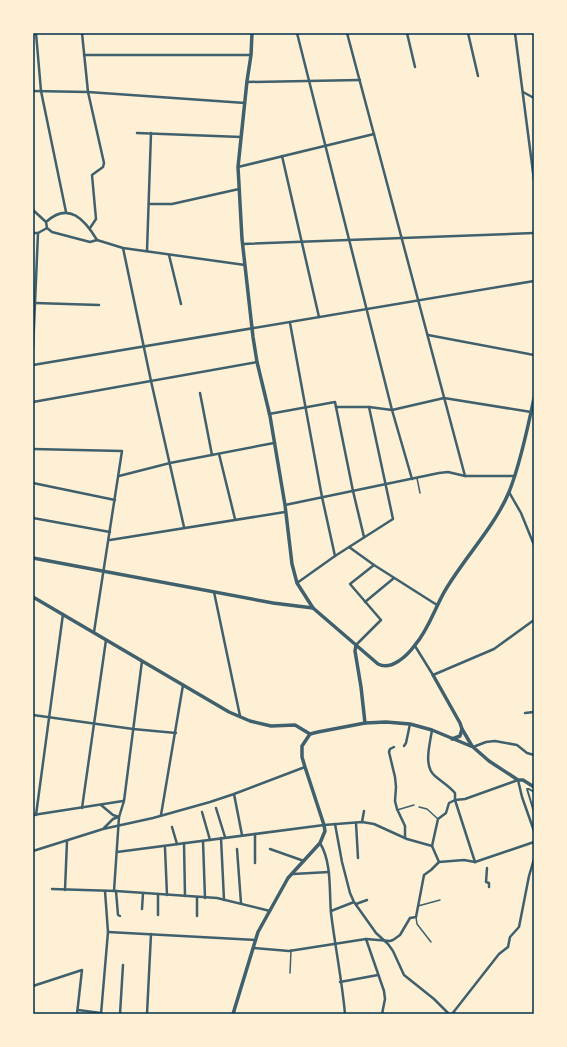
<svg xmlns="http://www.w3.org/2000/svg" width="567" height="1047" viewBox="0 0 567 1047" font-family="Rubik,sans-serif">
  <style>
    .lines { fill: none; stroke-linecap: round; stroke-linejoin: round }
    .service { stroke: #3f606c; stroke-width: 1.5 }
    .pedestrian { stroke: #3f606c; stroke-width: 2 }
    .minor { stroke: #3f606c; stroke-width: 2.5 }
    .tertiary { stroke: #3f606c; stroke-width: 3.5 }
    .neatline { fill: none; stroke: #003049; stroke-width: 1.5 }
  </style>
  <rect width="100%" height="100%" fill="#fdf0d5"/>
  <g class="lines">
    <g class="service">
      <polyline points="417,478 420,493"/>
      <polyline points="419,807 427,809 438,819"/>
      <polyline points="397,810 414,805"/>
      <polyline points="418,906 440,900"/>
      <polyline points="416,917 417,924 431,942"/>
      <polyline points="290,973 291,950"/>
    </g>
    <polyline class="pedestrian" points="534,792 529,789 527,789 534,812"/>
    <g class="minor">
      <polyline points="36,33 41,91 66,212"/>
      <polyline points="82,33 88,92 104,163 103,167 92,175 96,219 90,228"/>
      <polyline points="297,33 392,410 444,398 531,412"/>
      <polyline points="347,33 465,476"/>
      <polyline points="407,33 415,67"/>
      <polyline points="468,33 478,76"/>
      <polyline points="515,33 534,180"/>
      <polyline points="84,55 251,55"/>
      <polyline points="247,82 360,80"/>
      <polyline points="33,91 88,92 245,103"/>
      <polyline points="523,92 534,98"/>
      <polyline points="137,133 241,137"/>
      <polyline points="282,156 319,317"/>
      <polyline points="238,167 374,134"/>
      <polyline points="149,204 172,204 239,189"/>
      <path d="M 33,210 L 46,222 L 47,228 L 52,232 L 90,242 L 97,240 C 85,220 69,201 46,222"/>
      <polyline points="33,233 38,233 47,228"/>
      <polyline points="97,240 123,248 245,265"/>
      <polyline points="243,244 534,233"/>
      <polyline points="123,248 151,381 184,527"/>
      <polyline points="147,251 151,133"/>
      <polyline points="169,255 181,304"/>
      <polyline points="35,303 99,305"/>
      <polyline points="290,323 322,497 335,556"/>
      <polyline points="428,335 534,355"/>
      <polyline points="33,350 38,233"/>
      <polyline points="33,365 534,281"/>
      <polyline points="200,393 212,455"/>
      <polyline points="33,402 257,362"/>
      <polyline points="336,407 353,491 364,537"/>
      <polyline points="269,414 335,402 336,407 369,407"/>
      <polyline points="33,449 122,451 94,632"/>
      <polyline points="219,454 235,519"/>
      <polyline points="119,476 170,463 274,443"/>
      <polyline points="33,483 115,500"/>
      <polyline points="509,492 521,513 534,545"/>
      <polyline points="285,505 439,473 448,472 465,476 515,476"/>
      <polyline points="33,518 110,532"/>
      <polyline points="110,540 285,512"/>
      <polyline points="349,547 374,565 437,605"/>
      <polyline points="297,583 335,556 393,519 369,407 392,410 412,479"/>
      <polyline points="214,592 240,716"/>
      <polyline points="365,602 394,578"/>
      <polyline points="356,645 381,620 350,584 374,565"/>
      <polyline points="415,646 433,675 494,649 534,620"/>
      <polyline points="525,713 534,712"/>
      <polyline points="33,715 133,729 176,733"/>
      <path d="M 432,730 C 430,744 423,766 435,776 C 442,782 449,786 455,793 L 455,800 L 475,862"/>
      <polyline points="404,746 406,743 410,724"/>
      <polyline points="394,747 390,749 389,752 395,777 396,787 395,801 397,809 405,826 405,837"/>
      <polyline points="473,747 486,742 495,741 517,745 527,753 534,755"/>
      <polyline points="234,794 242,835"/>
      <polyline points="101,805 113,815 119,817"/>
      <polyline points="82,808 106,640"/>
      <polyline points="216,808 225,837"/>
      <polyline points="202,812 210,840"/>
      <polyline points="33,815 123,801"/>
      <polyline points="36,815 63,614"/>
      <polyline points="161,815 183,685"/>
      <polyline points="362,822 364,811"/>
      <polyline points="356,823 358,858"/>
      <polyline points="335,824 342,862 350,893 354,902 376,933 388,944 393,951 404,975 434,999 449,1014"/>
      <polyline points="172,827 177,844"/>
      <polyline points="104,828 113,819 118,817"/>
      <polyline points="255,834 255,863"/>
      <polyline points="221,838 224,900"/>
      <polyline points="203,841 205,898"/>
      <polyline points="184,843 185,896"/>
      <path d="M 320,843 C 332,863 329,890 331,913 C 335,946 342,980 345,1014"/>
      <polyline points="432,846 438,819 446,813 449,803 455,800 465,799 518,780 522,797 534,831"/>
      <polyline points="165,848 167,895"/>
      <polyline points="237,849 241,903"/>
      <polyline points="270,849 304,861"/>
      <polyline points="33,851 103,829 153,818 210,802 234,794 305,767"/>
      <polyline points="117,852 324,825 362,822 374,824 407,839 432,846"/>
      <polyline points="439,862 464,860 475,862"/>
      <polyline points="475,862 534,842"/>
      <polyline points="487,868 486,882 489,883 489,887"/>
      <polyline points="293,874 329,872"/>
      <polyline points="52,889 116,891 217,898 270,911"/>
      <polyline points="65,890 67,841"/>
      <polyline points="114,891 119,817 124,801 142,661"/>
      <polyline points="116,891 118,915 120,916"/>
      <polyline points="356,904 367,900"/>
      <polyline points="142,909 143,893"/>
      <polyline points="331,911 354,902"/>
      <polyline points="158,915 158,894"/>
      <polyline points="197,916 197,897"/>
      <polyline points="108,932 256,940"/>
      <polyline points="366,939 384,991 385,999 382,1014"/>
      <polyline points="253,948 289,951 366,939 390,941 393,940 400,935 410,918 416,917 424,875 431,870 439,862 432,846"/>
      <polyline points="340,982 378,975"/>
      <polyline points="33,986 82,970 77,1014"/>
      <polyline points="78,1010 101,1013"/>
      <polyline points="101,1014 108,932 105,891"/>
      <polyline points="120,1014 123,965"/>
      <polyline points="147,1014 151,934"/>
      <polyline points="452,1014 499,954 508,947 510,937 519,927 529,876 534,859"/>
    </g>
    <g class="tertiary">
      <path d="M 252,33 L 251,55 L 247,81 L 238,167 L 242,239 L 253,337 L 257,362 L 270,416 L 285,505 L 292,564 L 297,583 L 313,608 L 378,664 C 391,671 407,656 415,645 C 429,629 435,607 446,589 C 465,557 495,526 509,492 C 520,465 528,427 534,398"/>
      <polyline points="33,558 273,603 313,608"/>
      <polyline points="33,597 229,712 250,721 271,726 295,725 310,734"/>
      <polyline points="356,645 355,651 361,687 365,723"/>
      <polyline points="433,675 460,723 462,729 472,746"/>
      <polyline points="452,739 460,736 462,729"/>
      <polyline points="233,1014 258,932 288,878 320,843 325,831 324,825 305,767 302,757 302,746 310,734 318,732 365,723 386,722 410,724 432,730 473,747 489,761 518,780 523,780 534,787"/>
    </g>
  </g>
  <rect width="567" height="1047" fill="none" stroke="#fdf0d5" stroke-width="68"/>
  <rect x="34" y="34" width="499" height="979" class="neatline"/>
</svg>
